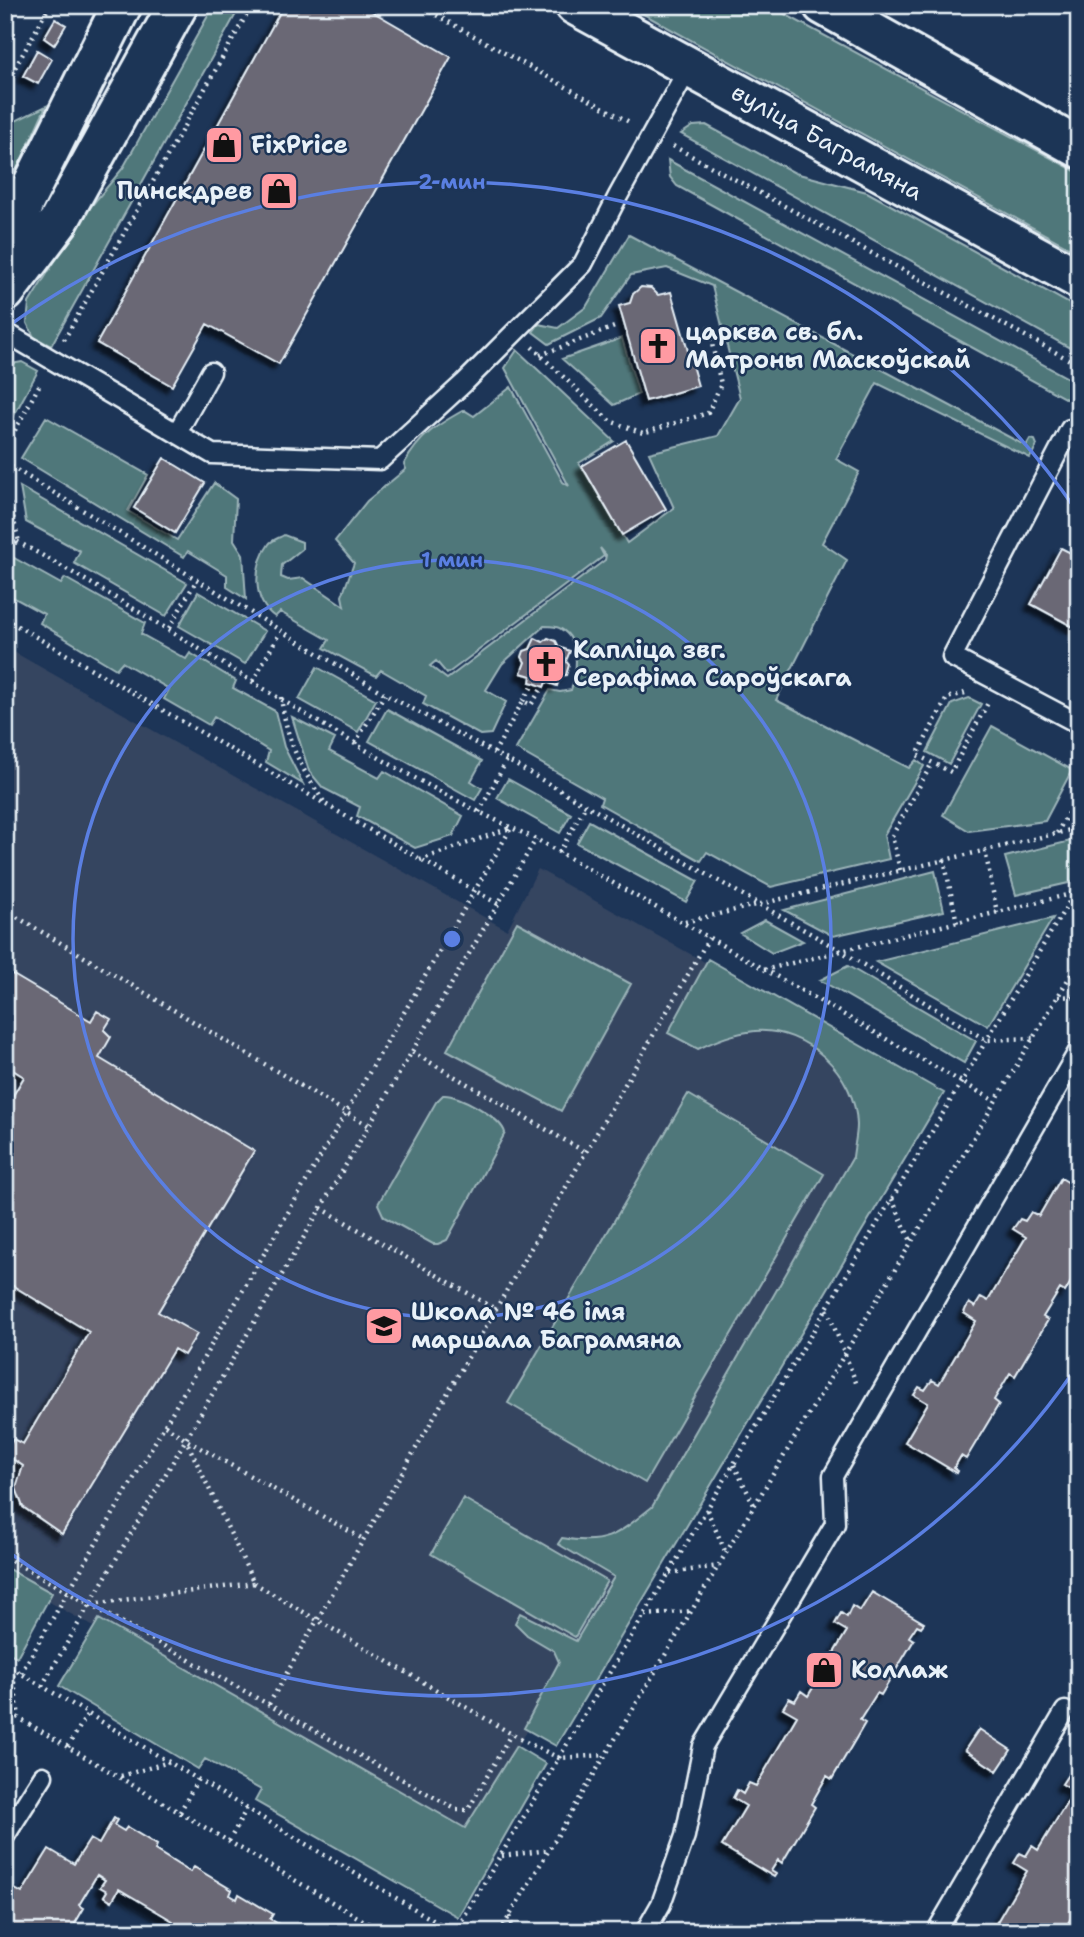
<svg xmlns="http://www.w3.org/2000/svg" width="1084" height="1937" font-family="'Shantell Sans',sans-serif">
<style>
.built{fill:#344460}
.green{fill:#50777a;stroke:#9cb4b9;stroke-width:2;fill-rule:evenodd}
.building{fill:#6a6775;stroke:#e8f1f8;stroke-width:2;filter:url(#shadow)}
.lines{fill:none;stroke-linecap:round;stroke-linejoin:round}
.lane-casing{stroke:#e8f1f8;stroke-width:23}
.secondary-casing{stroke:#e8f1f8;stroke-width:44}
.path{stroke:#e8f1f8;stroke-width:4.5;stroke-dasharray:2 5;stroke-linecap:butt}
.lane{stroke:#1d3557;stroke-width:18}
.secondary{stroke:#1d3557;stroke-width:38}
.ring{fill:none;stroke:#5a7fe2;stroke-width:3.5}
.labels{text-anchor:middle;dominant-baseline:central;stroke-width:5;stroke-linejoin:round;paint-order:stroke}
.street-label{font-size:24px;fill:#e8f1f8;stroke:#1d3557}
.poi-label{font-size:24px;font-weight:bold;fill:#e8f1f8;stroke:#1d3557;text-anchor:start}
.centre{fill:#5a7fe2;stroke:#1d3557;stroke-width:3.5}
.ring-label{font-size:21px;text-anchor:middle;font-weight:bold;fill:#5a7fe2;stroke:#1d3557;stroke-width:5;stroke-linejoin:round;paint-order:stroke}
</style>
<defs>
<filter id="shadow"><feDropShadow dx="-6" dy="6" stdDeviation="2" flood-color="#0009"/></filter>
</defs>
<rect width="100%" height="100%" fill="#1d3557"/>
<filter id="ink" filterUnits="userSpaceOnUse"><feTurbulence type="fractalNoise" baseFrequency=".0143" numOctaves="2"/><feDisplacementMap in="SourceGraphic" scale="14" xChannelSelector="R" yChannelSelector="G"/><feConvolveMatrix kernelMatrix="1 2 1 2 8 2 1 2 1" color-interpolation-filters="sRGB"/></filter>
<g filter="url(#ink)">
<path class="built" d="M5 647 507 930 538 869 909 1076 466 1836 5 1577Z"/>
<path class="green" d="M214 5H241L51 346 34 337 27 323 29 303 82 217 123 168Z
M627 5H768L1079 173V253Z
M46 106 5 196V126Z
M706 125 795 173 867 192 1079 309V353L681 134 693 126Z
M668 160 1079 384V406L677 186 670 177Z
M629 235 1026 446 1030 439 1035 440 1037 445 1030 458 877 383 836 459 859 472 822 543 847 560 776 700 909 768 916 760 924 766 884 835 889 859 771 887 707 852 701 861 600 804 602 798 516 749 550 690 560 692 571 690C577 672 581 640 561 629 557 626 549 626 544 626L502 664 486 690 506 702 491 734 480 735 423 704 426 696 381 670 376 676 324 648 329 640 280 612 275 617C252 601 253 566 269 544 272 540 279 538 284 535L302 542V549L282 565 281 577 288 580 303 578 344 606 342 596 354 563 335 541 367 501 406 469 404 464C420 435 437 425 464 410L474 416 511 387 563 482 569 486 505 368 517 350 614 441 579 463 627 543 674 508 649 453 718 436 740 398 712 286 667 268 631 275 601 318 549 344 533 332 539 324 558 328 586 307ZM600 548 606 555 605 560 447 679 430 666 436 661 447 674 604 556Z
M622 338 639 394 614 405 562 359Z
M22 362 38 371 5 432V365Z
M46 417 148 475 128 511 177 540 214 483 236 499 234 540 243 554 246 599 227 587V575L188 551 184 557 21 458Z
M20 487 187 583 166 616 74 563 80 551 26 522Z
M7 554 61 584 65 578 145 623 141 634 186 659 190 653 236 681 233 688 275 711 284 747 303 784 266 762 269 751 214 717 209 725 164 699 169 689 122 662 116 669 40 623 44 614 5 593Z
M198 592 265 631 245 664 179 626Z
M317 667 376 700 358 732 299 699Z
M969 698 981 704 949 764 927 752 952 704Z
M387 709 482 761 471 781 482 788 475 800 369 741Z
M292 717 335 739 329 751 379 778 384 771 463 816 453 836 415 848 357 816 360 807 323 788 309 771Z
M992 726 1072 770 1045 821 969 831 943 815Z
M508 779 571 814 560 833 497 798Z
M589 821 698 881 686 902 577 843Z
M1079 839V878L1077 881 1016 895 1005 857Z
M935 871 944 911 833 936 784 910Z
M1053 918 988 1026 876 962Z
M765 920 803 941 772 953 740 933Z
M517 922 631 984 561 1111 447 1050Z
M708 959 944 1093 556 1746 524 1728 559 1662 554 1651 527 1635 515 1623 520 1613 576 1641 614 1577 558 1544 562 1538C607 1546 618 1534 652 1507L853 1157C854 1147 857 1135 857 1125 856 1074 806 1027 755 1031 734 1033 717 1040 698 1049L668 1033Z
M848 966 976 1041 964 1063 820 980Z
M688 1094 824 1174 645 1483 508 1403Z
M443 1095C457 1093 502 1118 505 1133L447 1240 438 1244H433L384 1217 378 1204 436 1102Z
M463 1498 607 1581 575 1637 431 1554Z
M5 1567 52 1593 17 1657 5 1651Z
M99 1619 465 1828 516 1746 546 1764 458 1917 255 1801 261 1790 205 1759 198 1769 59 1686Z"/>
<path class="building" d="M284 5H361L451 57 279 364 207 324 172 386 97 343Z
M55 19 66 25 54 45 44 38Z
M37 50 52 59 38 84 23 76Z
M641 287 651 288 658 295 671 292 698 386 646 401 619 306 630 303 633 294Z
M626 440 666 509 622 535 582 466Z
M164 458 205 483 175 533 134 508Z
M1061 548 1079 557V630L1031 604Z
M535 638 543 642 548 638 556 641 559 647 570 651 566 661 569 665 566 675 560 676 557 686 546 682 544 687 534 683 530 682 531 676 521 673 525 662 522 657 524 651 530 649Z
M5 970 91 1021 97 1011 111 1019 104 1030 111 1037 99 1058 254 1151 158 1312 197 1334 184 1355 174 1349 62 1534 23 1507 16 1488 23 1466 5 1454 13 1439 23 1444 89 1332 5 1281V1109L24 1077 5 1065Z
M1061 1178 1079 1189V1268L1065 1292 1060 1289 1043 1317 1048 1320 1015 1376 1010 1373 994 1400 999 1404 966 1459 961 1456 954 1468 958 1471 957 1473 905 1442 928 1403 914 1395 919 1387 925 1390 932 1380 939 1384 976 1321 964 1313 966 1308 969 1303 975 1307 981 1297 988 1301 1026 1237 1013 1229 1020 1219 1025 1221 1031 1212 1039 1216Z
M872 1592 924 1623 921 1627 917 1625 909 1637 914 1640 881 1695 877 1693 860 1720 865 1723 832 1779 827 1776 811 1804 815 1807 782 1863 778 1860 771 1871 776 1874 774 1877 722 1846 746 1806 733 1798 737 1790 743 1794 749 1783 756 1786 797 1716 783 1708 789 1698 795 1701 801 1691 808 1696 847 1631 835 1624 841 1613 847 1617 852 1606 860 1611Z
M979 1729 1011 1750 997 1771 965 1750Z
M1079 1768V1904L1063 1932 1057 1929 1056 1932H991L1027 1871 1014 1863 1020 1853 1026 1856 1032 1846 1038 1850 1074 1791 1062 1784 1069 1773 1074 1776Z
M114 1818 117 1820 114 1825 124 1831 127 1827 157 1845 155 1850 190 1872 194 1867 232 1890 230 1895 237 1899 239 1894 273 1914 270 1919 284 1927 281 1932H175L169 1928 173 1921 119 1889 112 1901 104 1896 107 1891 100 1887 105 1880 97 1875 79 1905 84 1908 70 1932H5V1923L9 1917 5 1915V1899L8 1900 15 1889 22 1893 49 1849 74 1864 90 1839 99 1844Z"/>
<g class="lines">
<g class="lane-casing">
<path id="lane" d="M5 332 212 454 380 460 464 383 583 264 618 196 689 67
M177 433 211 372
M1079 434 1070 429 952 657 1079 724
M5 1836 43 1776
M645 1932 661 1904 685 1836 703 1746 835 1524 833 1476 1079 1050
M936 1932 1065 1711"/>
</g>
<g class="secondary-casing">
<path id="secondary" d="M575 5 1079 279
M823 5 1079 148
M5 258 24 202 122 5
M5 292 59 221 178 5"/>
</g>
<path class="path" d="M418 5 631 123
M5 86 50 5
M673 146 1079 365
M64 340 252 5
M532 347 610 421 643 433 708 413 721 384 708 326
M540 355 617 326
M5 449 41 382
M5 463 385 694 507 760 841 951 986 1040 1033 1038
M5 483 19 542 5 545
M5 535C185 631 350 755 536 839L995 1101
M5 619 498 904
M169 628 196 581
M253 681 280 632
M965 693 947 698 917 755 951 772 989 701
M281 697C287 742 299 765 324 802
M523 701 534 683
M355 743 385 694
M494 753 523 701 531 705 543 686
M479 812 507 760
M1068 831 1079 810
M1057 833 1079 793
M985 850 997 913
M559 853 586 805
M944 859 957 923
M420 860 510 828
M900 870 892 836 932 763
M5 910 369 1126
M685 922 1079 828
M764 970 1079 892
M1058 997 1079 996
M412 1052 587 1153
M892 1199 911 1241
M321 1208 497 1310
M827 1309 857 1385
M165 1425 186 1440 365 1540
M734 1465 754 1505
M707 1510 726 1553
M5 1557 457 1810H468L511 1734
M670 1573 719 1566
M254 1583 522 1740 559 1758 605 1755
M92 1604 254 1583 186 1440
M645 1615 692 1611
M5 1664 453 1932
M12 1668 19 1717
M21 1673 511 828
M42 1686 536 839
M269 1704 709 938
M5 1710 383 1932
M68 1747 88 1713
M121 1776 169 1762
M180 1812 198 1779
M229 1841 247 1808
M502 1856 549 1850
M510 1916 513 1932
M455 1932 1079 885
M500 1932 1079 961"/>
<use href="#lane" class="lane"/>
<use href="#secondary" class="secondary"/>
</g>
</g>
<g class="ring">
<circle cx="452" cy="939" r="379"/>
<path d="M1076 1368A757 757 0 0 1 7 1551M7 327A757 757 0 0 1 1076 510"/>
</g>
<defs>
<g id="shop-square" transform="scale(2.0125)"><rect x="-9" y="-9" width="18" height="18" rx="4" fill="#ff9aa2" stroke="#1d3557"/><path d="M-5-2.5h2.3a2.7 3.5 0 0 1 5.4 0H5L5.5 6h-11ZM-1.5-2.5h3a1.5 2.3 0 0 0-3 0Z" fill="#111"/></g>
<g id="church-square" transform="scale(2.0125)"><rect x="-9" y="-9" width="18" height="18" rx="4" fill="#ff9aa2" stroke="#1d3557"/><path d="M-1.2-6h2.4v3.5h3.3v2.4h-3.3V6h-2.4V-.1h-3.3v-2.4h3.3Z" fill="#111"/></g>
<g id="school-square" transform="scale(2.0125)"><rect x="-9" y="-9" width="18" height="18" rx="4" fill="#ff9aa2" stroke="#1d3557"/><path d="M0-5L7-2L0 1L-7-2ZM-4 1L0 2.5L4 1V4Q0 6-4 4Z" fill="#111"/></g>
</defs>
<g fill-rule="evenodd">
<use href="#shop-square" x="224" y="145"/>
<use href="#shop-square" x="279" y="191"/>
<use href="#church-square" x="658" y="346"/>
<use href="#church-square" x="546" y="664"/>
<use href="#school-square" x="384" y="1326"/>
<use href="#shop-square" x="824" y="1670"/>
</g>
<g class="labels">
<g class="street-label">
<text transform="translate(827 142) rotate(29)">вуліца Баграмяна</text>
</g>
<g class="poi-label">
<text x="251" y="145">FixPrice</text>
<text x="252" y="191" text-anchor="end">Пинскдрев</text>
<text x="685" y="332">царква св. бл.<tspan x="685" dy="28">Матроны Маскоўскай</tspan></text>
<text x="573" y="650">Капліца звг.<tspan x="573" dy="28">Серафіма Сароўскага</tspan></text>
<text x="411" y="1312">Школа № 46 імя<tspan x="411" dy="28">маршала Баграмяна</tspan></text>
<text x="851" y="1670">Коллаж</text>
</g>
</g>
<circle cx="452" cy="939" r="10" class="centre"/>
<g class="ring-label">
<text x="452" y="189">2 мин</text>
<text x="452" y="567">1 мин</text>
</g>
<rect width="1084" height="1937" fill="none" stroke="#1d3557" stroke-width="28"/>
<rect x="14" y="14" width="1056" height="1909" fill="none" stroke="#e8f1f8" stroke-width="2.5" filter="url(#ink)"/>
</svg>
